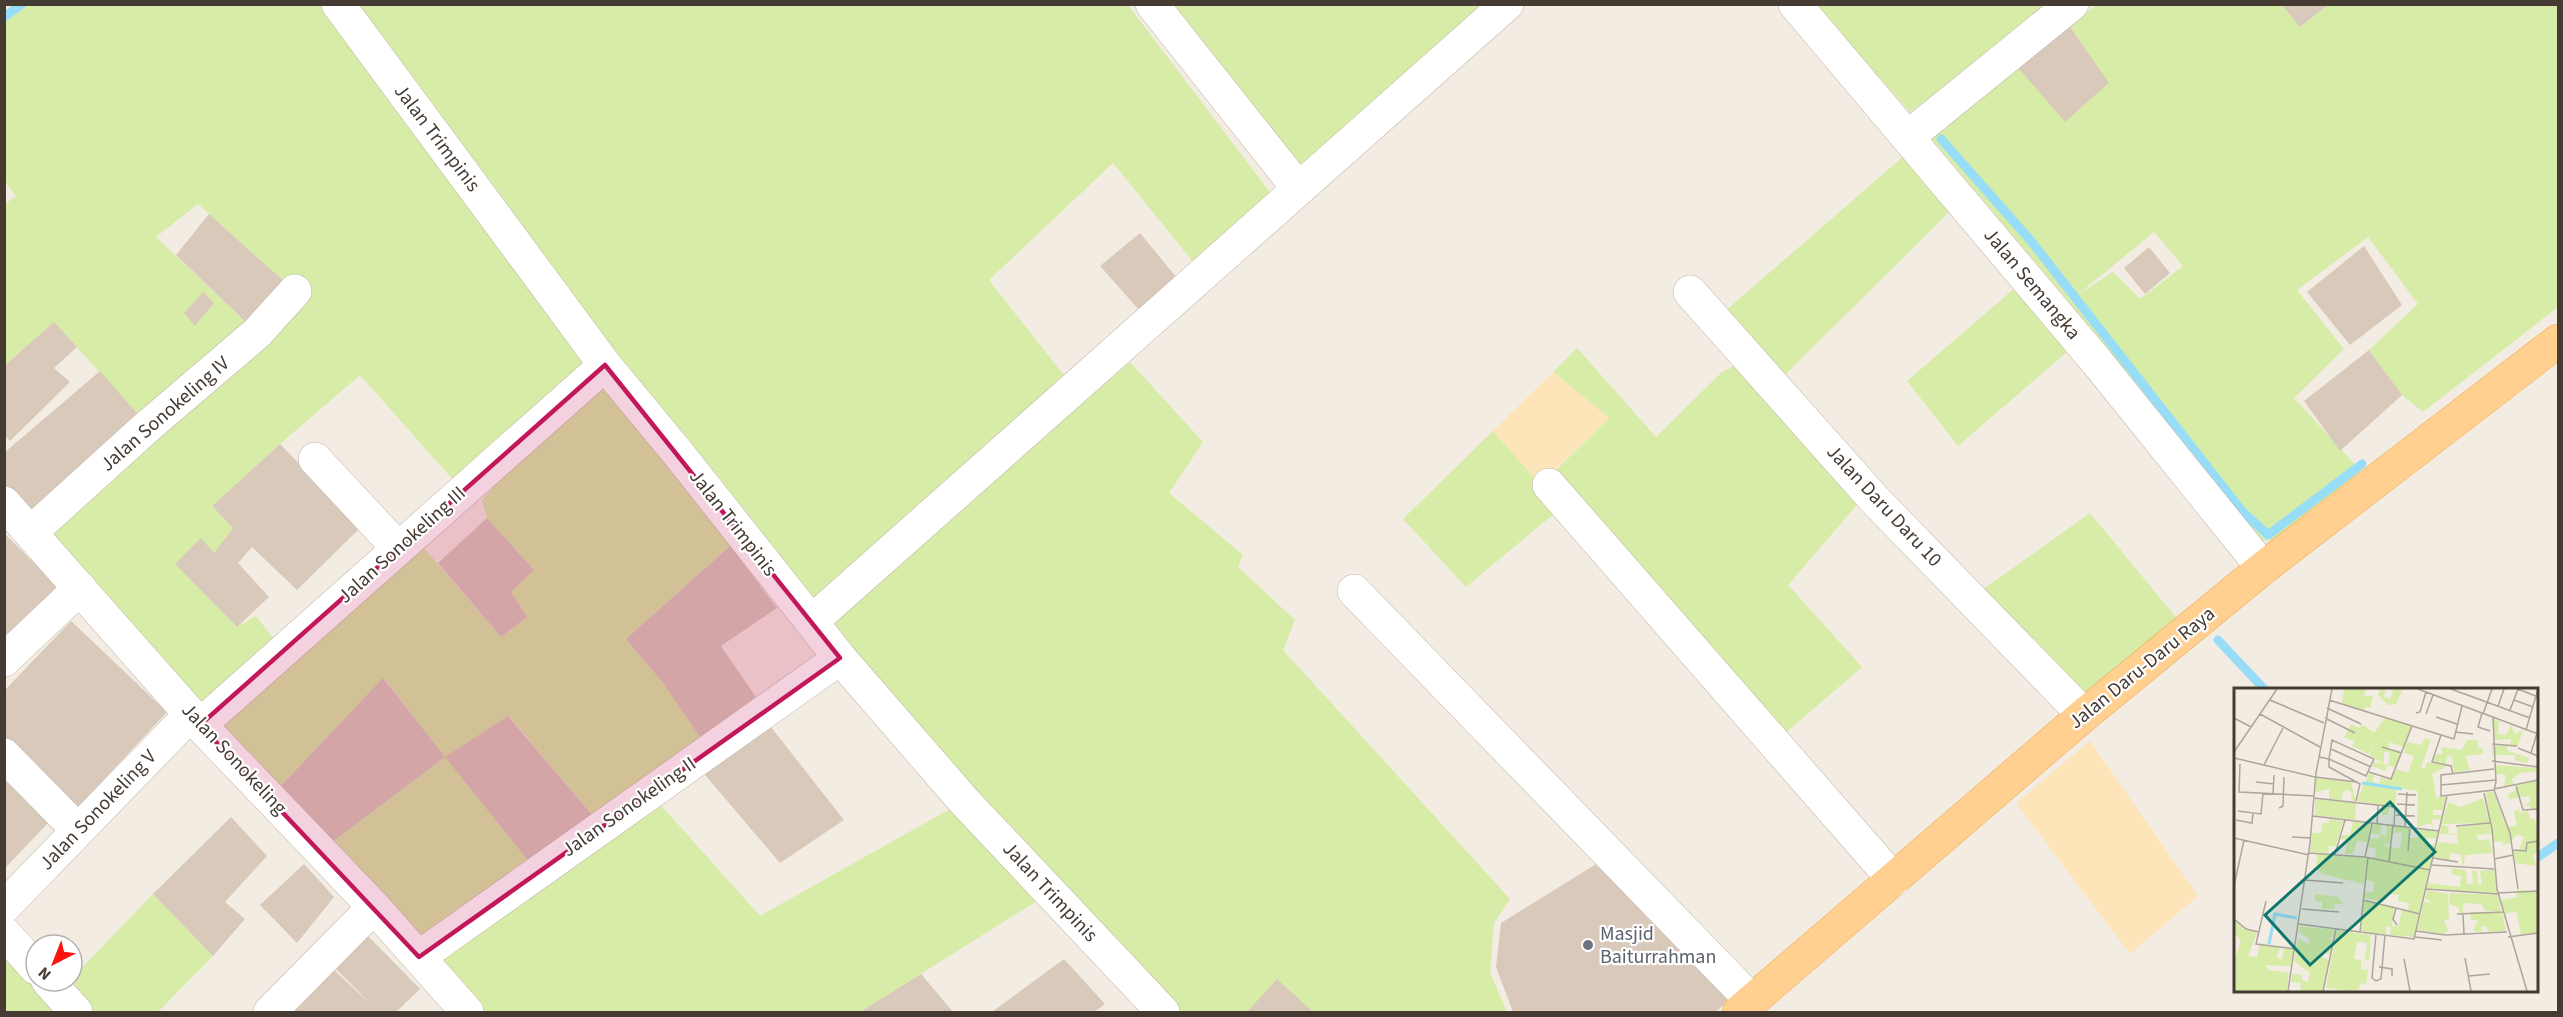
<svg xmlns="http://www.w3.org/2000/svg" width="2563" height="1017" font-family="'Source Sans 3',sans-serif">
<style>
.green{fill:#d6eca7;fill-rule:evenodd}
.sand{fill:#fde5b9}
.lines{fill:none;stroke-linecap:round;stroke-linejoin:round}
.stream{stroke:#98ddf7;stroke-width:9}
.building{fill:#d9c9ba}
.minor-casing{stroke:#c2b5a7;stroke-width:34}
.major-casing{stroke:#efac55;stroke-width:34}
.minor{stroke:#fff;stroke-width:33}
.major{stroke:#ffd090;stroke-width:33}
.marked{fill:#c2185b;fill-opacity:0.2;stroke:#c2185b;stroke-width:4.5;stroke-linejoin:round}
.worship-dot{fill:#6b7280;stroke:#fff;stroke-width:2}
.labels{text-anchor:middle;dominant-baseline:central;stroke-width:4.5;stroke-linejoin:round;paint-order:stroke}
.street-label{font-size:20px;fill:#463b32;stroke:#fff}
.worship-label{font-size:20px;fill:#5b616d;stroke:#fff;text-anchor:start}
.inset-river{fill:none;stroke:#98ddf7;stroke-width:3}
.inset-road{fill:none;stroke:#aea59c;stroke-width:1.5}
.view{fill:#0f766e;fill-opacity:0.15;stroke:#0f766e;stroke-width:3}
.inset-edge{fill:none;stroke:#463b32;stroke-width:3}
</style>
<rect width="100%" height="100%" fill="#f3ece3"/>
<path class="green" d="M22 4 328 5 440 170 446 165 521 269 599 371 463 491 360 375 280 444 212 506 233 528 214 553 201 539 175 564 237 627 256 616 277 643 205 710 47 532 267 334 295 291 198 204 156 237 257 333 148 426 54 322 5 365V204L16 196 5 182 4 17Z
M356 5H1128L1272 195 1194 263 1113 163 989 280 1066 378 817 606 630 379Z
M1162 5H1485L1299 172Z
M1816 5H2054L1910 112Z
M2097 5H2282L2300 27 2328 5H2558V307L2423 412 2402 395 2369 350 2418 304 2368 237 2297 290 2344 349 2294 398 2361 471 2275 539 2257 541 2068 307 2069 302 1929 136 2014 63 2066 121 2109 83 2069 25ZM2154 232 2183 266 2140 299 2113 272 2076 296Z
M1905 155 1951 210 1785 375 1723 313Z
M2016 287 2068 351 1958 446 1907 381Z
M1577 348 1656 437 1722 372 1740 363 1861 500 1788 585 1862 667 1783 735 1555 471 1609 418 1553 372Z
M1130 362 1203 442 1169 493 1243 555 1238 567 1295 620 1283 650 1510 899 1494 923 1490 972 1507 1012H1174L828 626Z
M605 365 738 528 730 546 626 639 663 683 700 737 593 816 509 716 446 757 530 863 424 944 331 843 444 758 384 678 280 787 211 728 423 547 501 637 527 617 511 592 534 570 487 518 482 500Z
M1493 431 1561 508 1466 587 1403 519Z
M2090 513 2179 621 2081 701 1978 593Z
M658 802 760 916 950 809 1040 899 860 1012H481L434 961Z
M153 894 213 956 158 1012H75L69 981H72V978Z
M5 947 65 1012H5Z"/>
<path class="sand" d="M1553 372 1609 418 1540 484 1493 431Z
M2090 741 2198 896 2130 954 2016 803Z"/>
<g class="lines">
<path class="stream" d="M4 17 22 4
M1941 139 2031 241 2242 511 2268 535 2362 464
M2218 640 2265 690
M2538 857 2558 843"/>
</g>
<path class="building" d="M2282 5H2328L2300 27Z
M2069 25 2109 83 2065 122 2014 63Z
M209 214 295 291 257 333 176 255Z
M1140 233 1177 278 1140 311 1100 266Z
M2364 246 2402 305 2350 345 2307 292Z
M2149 247 2170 273 2145 294 2124 268Z
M203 292 214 303 195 326 184 313Z
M54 322 77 347 54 368 70 382 10 441 4 435V366Z
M2369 350 2402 395 2340 451 2304 401Z
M100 371 148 426 39 525 4 487V453Z
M280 444 361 527 297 590 252 547 238 563 269 597 237 627 175 564 201 538 214 553 233 528 212 506Z
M487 518 534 570 511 592 527 617 501 637 438 563Z
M4 533 60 589 4 644Z
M730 546 777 608 721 646 756 697 700 737 663 683 626 639Z
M71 621 167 712 77 808 4 739V691Z
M383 678 445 757 508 716 593 816 530 863 445 757 331 843 280 787Z
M767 722 844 820 780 863 700 769Z
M5 780 49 822 5 868Z
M231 817 267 856 225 902 245 919 213 956 153 894Z
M1601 861 1729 1001 1715 1012H1513L1496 967 1501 923Z
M304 864 334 897 297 943 260 905Z
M368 936 420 989 396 1012H292L334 970 373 1006 336 969Z
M1064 959 1105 1004 1094 1012H992Z
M921 974 953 1012H860Z
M1277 979 1311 1010 1309 1012H1247Z"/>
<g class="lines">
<g class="minor-casing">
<path id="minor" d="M338 4 605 365 677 452 840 658 964 801 1163 1012
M1152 4 1298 188
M1795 4 2097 362 2263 568
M1909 136 2072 4
M1690 292 1874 499 2084 715
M315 459 398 548
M1549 485 1894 880
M4 503 200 725 374 907 467 1012
M30 533 148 426 257 333 295 291
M1354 591 1752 1001
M811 622 1507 4
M4 660 80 588
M200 725 605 365
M4 755 66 818
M4 907 191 714
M4 933 36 968
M419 957 840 658
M48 981 76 1012
M270 1012 374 907"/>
</g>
<g class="major-casing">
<path id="major" d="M1739 1012 2084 715 2263 568 2558 341"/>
</g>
<use href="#minor" class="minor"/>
<use href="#major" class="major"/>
</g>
<path class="marked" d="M605 365 840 658 419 957 200 725Z"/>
<circle class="worship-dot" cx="1588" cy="945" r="6"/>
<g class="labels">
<g class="street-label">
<text transform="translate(437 138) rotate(53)">Jalan Trimpinis</text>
<text transform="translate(2032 284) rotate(50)">Jalan Semangka</text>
<text transform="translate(165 414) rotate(-41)">Jalan Sonokeling IV</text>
<text transform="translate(1884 506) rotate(47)">Jalan Daru Daru 10</text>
<text transform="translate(733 523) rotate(52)">Jalan Trimpinis</text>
<text transform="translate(402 545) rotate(-42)">Jalan Sonokeling III</text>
<text transform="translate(2142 668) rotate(-39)">Jalan Daru-Daru Raya</text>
<text transform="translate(234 759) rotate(47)">Jalan Sonokeling</text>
<text transform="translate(629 807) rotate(-35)">Jalan Sonokeling II</text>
<text transform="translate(98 810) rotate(-46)">Jalan Sonokeling V</text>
<text transform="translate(1050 892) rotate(47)">Jalan Trimpinis</text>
</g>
<g class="worship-label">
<text x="1600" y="934">Masjid<tspan x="1600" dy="23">Baiturrahman</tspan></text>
</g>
</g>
<g transform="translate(2234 688)">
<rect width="304" height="304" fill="#f3ece3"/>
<path d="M110 1H132L130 8H139L136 20 132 18 130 23 108 16ZM146 1H152L150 8 156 11 160 1H169L162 16 154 17 144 7ZM151 30 178 38 169 59 156 54 154 61 167 65 162 80 154 77 151 83 138 78 140 74 154 77 156 64H150V76L135 67 140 57 134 66 118 58 123 49 119 53 110 49 117 36 125 40 128 36 140 45ZM259 31 265 33 264 46 272 47 277 37 281 46 289 42 284 58 276 57 277 51 259 52ZM191 50 197 52 187 79 191 81 193 74 213 78 198 86 202 109 212 108 209 122H199V127H208L207 132 198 131 199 141 197 135 183 139 184 103 163 100 161 118H155L154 127H148V117L123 113 135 85 141 87 138 93 145 96 147 89 155 92 163 81 174 85 180 68 170 65 173 54 187 57ZM233 52H244V60H249V66L231 68 236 82 220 84 218 69 213 68 212 76 199 73 202 66H209L207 59 228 62ZM259 57 273 58 274 63 295 70 293 75 281 72V67H258ZM260 77 304 80V83L287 85 278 91 280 97 270 100 272 87 262 86ZM82 90 117 94 122 113H117L118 105 114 102 109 103 108 112 95 111V101L82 104ZM304 92V122H297L296 117 288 118 296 114 295 108 275 111 274 106 283 102 282 98ZM259 103 273 139 283 138 280 124 285 121V125L294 123 296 131H301L304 148V165L299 166 302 178 281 175 279 163H285L290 148 281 147 277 155 269 157 268 153 259 154 252 105ZM249 110 256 135 208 136 214 114 227 119ZM81 111 122 115 121 132 81 127ZM95 131 109 133 102 158H95L94 165 76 164 78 145H87L88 135H95ZM119 134 137 136 133 154 123 153 119 166H111L114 152 106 151 107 147H116ZM139 136 148 137 146 146 152 148 153 138H159L156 156 148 157 166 161 168 144 159 145 160 138 175 140V150H184L185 140 204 144 202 151 192 150V155L201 157 185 226 174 223 175 215 164 213 165 207 156 206 149 214 130 210 131 204H139L140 194 132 192 134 170 141 169 142 160 134 159 136 150 144 151 146 147 137 145ZM256 136 257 146 243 147 244 153 255 151 259 165 231 167 229 181 227 167 217 164 215 172 200 169 204 154 224 156 223 147 206 146 208 137 214 138 215 146H223V139ZM83 166 133 170 130 196 88 186 82 180ZM218 180 232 182 233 196H239L238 183H243L244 196 248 197 246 183 260 182 264 206 193 200 194 195 226 199 227 188 217 186ZM193 202 214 206 215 231 210 232 214 242 210 246 183 242 190 214 199 215 191 210ZM282 202 304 203V245L287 247 282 223 271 226 267 212 283 209ZM216 205 264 207 267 223H251L247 216 229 215V225H225V220L215 216ZM81 206 104 209 109 216H101L100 221H88V214L81 213ZM130 213 160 218 158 238 164 239 168 222 185 227 180 249 156 247 157 239H152V247L127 244ZM236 224H268L272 243 254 244 253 238 247 239V244L239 243 244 232H237ZM0 232 11 242 23 244 14 268 23 269 26 257 46 259 43 270 48 271 50 260 60 261 57 278 31 277 35 282 55 285 53 303H0V273L7 253 0 245ZM66 238 101 242 100 249H95L99 254 96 266 87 264V269L95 272 88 303H66L67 295 57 294 58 286 68 287V292L74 294 76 285 60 273 64 250 74 256 76 251 65 245ZM103 242 137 247 135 271 131 273 133 255 123 254 120 271 127 272V281L134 282 132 296 126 295 125 301 116 303 92 300Z" fill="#d6eca7"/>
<path class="inset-river" d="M128 95 168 101M35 256 41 226 63 230"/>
<path class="inset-road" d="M184 1 304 46M217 1 296 30M36 12 90 35M95 12 220 51 228 18M280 12 299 19M264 18 270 1M93 20 127 36M276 22 284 1 304 9M182 25 186 24 192 4M248 25 244 39 256 43M26 26 86 59M192 26 199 7M249 26 258 1M202 29 223 36M259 29 262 94 260 102 207 108V87L260 81M0 30 17 39M91 30 121 45M292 42 304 1M221 44 239 46M207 47 198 74 217 78 219 86M258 56 283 58M148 59 168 65M284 60 304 68M97 61 137 79M0 64 43 1M297 65 303 45M85 69 95 71 132 88 140 71 98 52 95 71V79L126 96 122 113M0 70 81 89 123 94M258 73 304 79M6 76 5 104 80 108M30 77 49 40M135 84 157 91 178 38M22 94 40 96M207 97 262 92M282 98 289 122 304 121M260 101 304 92M260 102 276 145 284 201M250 105 258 141 263 201 293 303M39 106 40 87M164 106 182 107M80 110 161 119 160 137M163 116 181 117M45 120 49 118 50 89M4 123 27 126 29 105M162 127 181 128M79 128 205 143M2 132 18 135 19 125M143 136 144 118M222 138 256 135M171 139 173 104M58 149 77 150M0 150 75 167M279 162 292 163 293 155 304 153M174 163 176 139M75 165 131 169 196 182M101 166 111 132M131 169 138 136M199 170 224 174M260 171 279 167M155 173 159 137M198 177 260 181M71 192 109 195M0 198 10 152M192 201 264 206M264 205 304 203M129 212 186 226M32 213 22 256 61 261M162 220 159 231 163 237M68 221 105 224M223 226 269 224M229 226 230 246M0 231 12 241 25 244M65 236 180 251 213 108M182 243 211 247 273 244M126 244 134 169M142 246 138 290 142 293 147 291 151 247M181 249 208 252M274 249 304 245M231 270 237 303M170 271 176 303M145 279 158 281V288M235 288 256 286M54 303 76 155 82 85 98 1M89 303 102 241"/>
<path class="view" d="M156 114 201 164 76 277 31 227Z"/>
<rect width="304" height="304" class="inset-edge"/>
</g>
<rect width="2563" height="1017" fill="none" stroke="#463b32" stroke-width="12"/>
<g transform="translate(54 963) rotate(222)"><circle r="28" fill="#ffffff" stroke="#b5b1ad" stroke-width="1.5"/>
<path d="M0-4.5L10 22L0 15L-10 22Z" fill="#ff120e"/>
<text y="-9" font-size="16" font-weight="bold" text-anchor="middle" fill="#463b32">N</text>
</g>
</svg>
